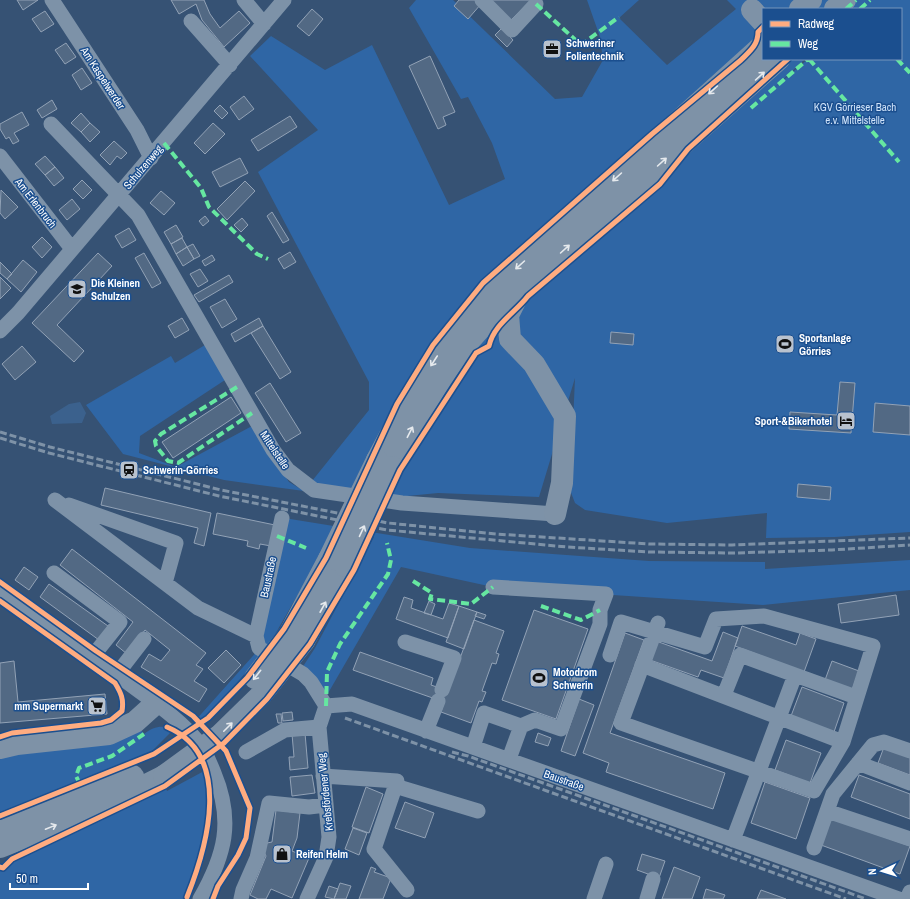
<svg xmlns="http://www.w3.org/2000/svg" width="910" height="899" font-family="'Archivo Narrow',sans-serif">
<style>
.green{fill:#2f66a5;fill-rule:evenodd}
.water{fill:#3b618d}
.building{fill:#526984;stroke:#92a2b6}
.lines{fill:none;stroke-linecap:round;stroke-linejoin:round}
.minor{stroke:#7d92a8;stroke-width:15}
.highway{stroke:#7e92a7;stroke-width:22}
.rail{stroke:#7e92a7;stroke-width:3;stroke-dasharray:7 3;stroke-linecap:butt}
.highway-bridge{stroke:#7e92a7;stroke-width:22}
.quiet{stroke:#66e7a1;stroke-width:4;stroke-dasharray:8 4;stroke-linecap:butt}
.cycleway-casing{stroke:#1b4f8f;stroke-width:8}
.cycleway{stroke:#ffac80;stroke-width:5}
.oneway{stroke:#e5e9ed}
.labels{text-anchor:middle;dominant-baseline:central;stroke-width:3;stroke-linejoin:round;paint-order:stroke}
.poi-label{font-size:11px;font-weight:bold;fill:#fff;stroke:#1b4f8f;text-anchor:start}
.street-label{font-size:11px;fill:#fff;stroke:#1b4f8f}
.park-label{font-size:11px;fill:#cfe3fa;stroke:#1b4f8f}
</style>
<rect width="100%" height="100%" fill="#365274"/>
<path class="green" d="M416 0H453L555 99 582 97 603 60 600 37 587 0H639L619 18 667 65 736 9 727 0H910V532L835 537 766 538 767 513 667 523 585 510 575 503 570 490 575 378 539 497 438 493 397 497 304 491 224 480 123 454 86 405 171 356 175 363 205 345 225 380 140 436 139 453 176 467 252 426 289 482 304 491 369 410V382L258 172 318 130 250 56 271 36 325 70 372 45 449 205 505 179 492 143 468 97 461 99 409 8ZM763 9H901V59H808L772 90 805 59H763Z
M284 518 470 548 649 561 765 562V569L910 560V590L763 605 493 587 401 567 327 695 302 668 315 648 374 537 335 530 266 650 207 716 195 724 194 722 261 647Z
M135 722 144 734C154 726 162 725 174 729L151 752 154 754 0 816V748Z
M206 770C217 811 202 858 187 897L182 899H0V867L3 868 12 859 165 786 167 791Z"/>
<path class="water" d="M80 402 86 413 82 423 52 424 50 416 69 404Z"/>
<path class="building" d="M17 0H38L23 10Z
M171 0H204L210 14 220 28 239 11 250 23 224 47 202 20 196 4 179 14Z
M459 0H476L481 4 468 19 454 6Z
M487 0H531L510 21Z
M312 9 323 19 309 36 297 26Z
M45 11 54 24 41 32 32 19Z
M502 28 513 40 507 47 495 35Z
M66 43 76 57 65 64 55 50Z
M430 56 455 112 443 117 446 125 438 129 409 66Z
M82 68 92 83 81 90 72 75Z
M244 96 254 109 239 120 230 107Z
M52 100 57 109 42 118 37 110Z
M220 105 228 113 222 119 214 111Z
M22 112 29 125 14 133 19 141 13 144 9 137 6 139 0 129V124Z
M81 113 90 123 81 132 71 123Z
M290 116 297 127 258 151 251 140Z
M90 123 100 132 90 142 81 132Z
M213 123 225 134 205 154 194 143Z
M114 141 127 153 121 159 117 156 110 165 100 155Z
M45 156 55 167 45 175 35 164Z
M240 158 248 173 220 187 212 172Z
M55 167 64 178 54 186 45 175Z
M82 180 92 190 83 199 73 189Z
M245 181 255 191 227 220 217 209Z
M1 190 18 207 5 219 0 213Z
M161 191 175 203 164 215 150 203Z
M72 199 80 209 67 220 59 210Z
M272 212 289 240 283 243 267 216Z
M205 216 209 221 203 226 199 221Z
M242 218 248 225 241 232 234 225Z
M176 225 183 237 171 244 164 232Z
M129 228 136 240 122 248 115 236Z
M42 237 52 247 42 258 32 247Z
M182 238 187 247 176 254 171 244Z
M193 244 200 256 194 259 187 247Z
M187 247 194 259 183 266 176 254Z
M290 252 296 262 284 269 278 259Z
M98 253 112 266 57 325 84 351 74 362 32 323Z
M144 253 161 283 152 288 135 258Z
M212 255 215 260 205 266 202 261Z
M23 260 37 272 21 292 7 279Z
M0 262 12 274 7 279 0 273Z
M200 269 208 281 198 287 190 274Z
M229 275 233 282 199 302 194 295Z
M0 277 11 288 0 299Z
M225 299 237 319 222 328 210 307Z
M182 318 189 330 175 338 168 326Z
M259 318 263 326 235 342 231 334Z
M263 326 291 372 280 379 251 333Z
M611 332 634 334 633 345 610 343Z
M22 346 36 362 15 380 2 364Z
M840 382 855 383 851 433 789 429 790 412 837 415Z
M270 383 301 433 286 442 255 393Z
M231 397 241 413 173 458 162 442Z
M875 403 910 406V435L873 432Z
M798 484 831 487 830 500 797 497Z
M105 488 211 513 204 546 194 543 198 528 101 505Z
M217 513 275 525 271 546 260 544 259 549 247 546 248 541 213 534Z
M72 549 206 653 196 665 203 669 194 681 207 689 199 702 141 667 149 654 161 661 170 650 145 630 127 654 116 645 133 622 60 565Z
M24 567 38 577 29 590 15 580Z
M49 584 108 626 99 640 40 597Z
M896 595 899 615 841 623 838 604Z
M404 597 413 600 411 608 443 619 449 603 459 606 448 638 396 619Z
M429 601 435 604 431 615 424 613Z
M459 606 477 612 464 649 446 642Z
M534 610 588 629 556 719 502 700Z
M477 612 486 615 484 619 475 616Z
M474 620 504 631 496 653 499 654 496 664 492 663 482 691 486 692 482 702 479 701 471 723 441 712 444 702 353 670 360 652 433 678 431 685 448 691Z
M742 626 796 645 800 633 816 639 804 672 735 646Z
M723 632 738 638 724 678 701 670 698 677 650 660 656 641 712 661Z
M625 633 644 640 610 733 725 773 713 809 606 772 609 763 583 753Z
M226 650 241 665 224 683 208 668Z
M14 661 18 702 105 694 107 714 0 723V663Z
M832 661 859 671 852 690 825 680Z
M802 687 844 703 834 732 791 716Z
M579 699 594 705 575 756 561 751Z
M292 712 293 720 283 721 282 713Z
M276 714H281L282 723H278Z
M305 733 308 768 290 770 289 757H294L292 734Z
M538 733 551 738 548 746 535 742Z
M786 740 821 753 810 783 775 770Z
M884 747 910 757V775L878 763Z
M312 775 315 793 292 796 290 777Z
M859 775 910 794V819L851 797Z
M765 782 810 798 796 839 751 823Z
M366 787 383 794 369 833 352 827Z
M405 802 434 813 425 838 395 828Z
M276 810 300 813 297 838 292 851 309 858 292 898 271 889 266 899H258L250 895 266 856 264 852 267 843 272 842Z
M830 818 910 846 900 874 821 845Z
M353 828 367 833 359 855 345 849Z
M642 854 665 861 659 878 637 870Z
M371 867 376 869 374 872 391 878 383 899H359Z
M674 867 700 877 692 899H662Z
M340 883 351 886 346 899H334Z
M329 886 338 889 334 899 325 897Z
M706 889 725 895 723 899H703Z
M761 890 786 899H757Z"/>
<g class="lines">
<path class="minor" d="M52 0 137 130 151 158
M244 0 264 24
M482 0 512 30 536 4
M191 21 230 65
M51 124 138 215 273 450 288 470 314 490 402 503 555 514
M0 156 72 249
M0 331 18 313 284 0
M55 500 198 608 256 636 259 648 303 674 311 682 326 706
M69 505 176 543 165 583
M54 573 120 622 92 657
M493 587 606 594 600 610V624L561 729 535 720 521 726 509 759
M0 593C42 623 86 651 127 682 152 701 179 718 199 743 205 751 210 763 214 773 234 821 225 855 200 899
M256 636 282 518
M405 642 454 658 442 690
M610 655 621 622 705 647 716 619 764 616 873 646 843 742 814 791 621 723C633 690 646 657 658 623
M642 665 843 742
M117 674 144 639
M795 675 856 697
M724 695 740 655 795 675 733 840
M326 706 352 704 899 899
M426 731 438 701
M473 747 484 713 521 726
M246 752 285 730 319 727
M858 763 910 783
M323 776 397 781 374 849 407 890
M395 786 478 811
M827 811 910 839
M814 848 833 794 873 745 884 742 910 751
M241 899 243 890 257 858 269 803 309 807 326 805
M307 899 326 857 329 837 319 727 326 706
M594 899 606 864
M647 899 653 879
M907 899 910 892"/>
<path class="highway" d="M800 9 811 0
M835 9 845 0
M752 10 763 22
M518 295 508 315 510 339 534 364 565 416 562 483 555 514
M377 460C397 422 417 384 442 349 460 322 484 299 507 276L763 45
M392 467C412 429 431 390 457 356 476 331 499 309 522 287L779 59
M290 633 329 559
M304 641 345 566
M0 748 17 744 109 734 135 722 155 704
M0 828 133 776
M0 847 108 804 164 776"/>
<path class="rail" d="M0 432 50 447 221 490 388 523 496 534 649 544 732 545 910 538
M0 438 49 453 219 496 387 530 567 547 649 552 734 553 832 550 910 545
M345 718 846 899
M452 752 468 756 866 899"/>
<path class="highway-bridge" d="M329 559 377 460
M345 566 392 467
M255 678 290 633
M164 776 219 736 262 694 304 641"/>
<path class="quiet" d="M536 4 581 45 619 17
M846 9 856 0
M860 9 870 0
M809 59 899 162
M897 59 910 73
M751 108 808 59
M164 143 201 188 209 207 257 254 268 259
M237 387 161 434 155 441 156 446 168 461 178 463 252 413
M277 536 306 548
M413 581 432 593 430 599 471 604 493 587
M541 606 581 620 600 610
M326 706 327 672 340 644 388 574 391 560 387 543
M80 784 76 776 79 768 112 756 144 734"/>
<g class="cycleway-casing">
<path id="cycleway" d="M0 582 96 651 193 716 226 751 250 808 246 838 238 855 218 886 213 899
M0 601 115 683C121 693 124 699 122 711L111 720 101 723 12 733 0 737
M167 727C234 755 207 847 187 897
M0 816 154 754 208 718 247 678 284 629 326 558 397 404 433 345 483 283 652 134 741 60C750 51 758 45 758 32L763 27
M0 867 3 868 12 859 165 786 224 743 267 699 310 644 354 570 400 470 476 353 489 346C494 324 515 313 528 296L660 184 688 149 788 59"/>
</g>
<use href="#cycleway" class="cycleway"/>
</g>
<defs><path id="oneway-shaft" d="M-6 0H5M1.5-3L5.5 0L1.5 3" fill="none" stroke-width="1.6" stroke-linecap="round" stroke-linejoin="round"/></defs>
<g class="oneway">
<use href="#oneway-shaft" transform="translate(760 76) rotate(-42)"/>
<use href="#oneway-shaft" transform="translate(713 90) rotate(138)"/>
<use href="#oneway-shaft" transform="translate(662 162) rotate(-42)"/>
<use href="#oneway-shaft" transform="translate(617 177) rotate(138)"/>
<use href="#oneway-shaft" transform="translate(565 249) rotate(-42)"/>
<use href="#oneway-shaft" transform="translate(520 265) rotate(138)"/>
<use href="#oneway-shaft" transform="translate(434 361) rotate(123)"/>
<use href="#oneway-shaft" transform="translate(410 432) rotate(-63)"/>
<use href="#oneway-shaft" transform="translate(362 531) rotate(-65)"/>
<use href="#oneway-shaft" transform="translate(323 607) rotate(-61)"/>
<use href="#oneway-shaft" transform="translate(257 675) rotate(128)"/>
<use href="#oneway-shaft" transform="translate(228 727) rotate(-45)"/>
<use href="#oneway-shaft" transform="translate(51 827) rotate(-22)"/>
</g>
<defs>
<g id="office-square" transform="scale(1)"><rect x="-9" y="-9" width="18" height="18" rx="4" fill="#b9c2ce" stroke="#1b4f8f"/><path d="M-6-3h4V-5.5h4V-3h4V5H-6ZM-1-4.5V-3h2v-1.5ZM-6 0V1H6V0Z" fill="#111"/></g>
<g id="school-square" transform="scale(1)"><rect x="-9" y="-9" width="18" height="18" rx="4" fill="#b9c2ce" stroke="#1b4f8f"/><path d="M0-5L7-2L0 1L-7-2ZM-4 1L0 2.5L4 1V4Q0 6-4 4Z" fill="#111"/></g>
<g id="stadium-square" transform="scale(1)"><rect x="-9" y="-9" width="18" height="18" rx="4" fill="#b9c2ce" stroke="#1b4f8f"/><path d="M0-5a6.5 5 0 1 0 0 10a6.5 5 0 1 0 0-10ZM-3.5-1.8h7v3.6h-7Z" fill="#111"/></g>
<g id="hotel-square" transform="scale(1)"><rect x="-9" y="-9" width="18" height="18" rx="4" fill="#b9c2ce" stroke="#1b4f8f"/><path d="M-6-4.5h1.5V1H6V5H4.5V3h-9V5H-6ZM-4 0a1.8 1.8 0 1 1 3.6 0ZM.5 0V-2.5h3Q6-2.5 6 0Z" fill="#111"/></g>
<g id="station-square" transform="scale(1)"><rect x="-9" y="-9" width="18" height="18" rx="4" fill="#b9c2ce" stroke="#1b4f8f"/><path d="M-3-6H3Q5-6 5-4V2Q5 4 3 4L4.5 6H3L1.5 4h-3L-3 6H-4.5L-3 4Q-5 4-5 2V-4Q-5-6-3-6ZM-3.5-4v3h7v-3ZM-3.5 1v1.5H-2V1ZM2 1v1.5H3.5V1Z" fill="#111"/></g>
<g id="supermarket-square" transform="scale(1)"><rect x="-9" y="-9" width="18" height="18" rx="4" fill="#b9c2ce" stroke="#1b4f8f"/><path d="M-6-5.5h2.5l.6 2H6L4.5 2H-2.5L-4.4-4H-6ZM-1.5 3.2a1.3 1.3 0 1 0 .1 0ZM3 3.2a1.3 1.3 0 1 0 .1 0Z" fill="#111"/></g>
<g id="shop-square" transform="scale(1)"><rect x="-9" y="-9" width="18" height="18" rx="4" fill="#b9c2ce" stroke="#1b4f8f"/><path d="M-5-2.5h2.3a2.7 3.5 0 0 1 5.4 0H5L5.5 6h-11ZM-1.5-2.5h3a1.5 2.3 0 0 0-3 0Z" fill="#111"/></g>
</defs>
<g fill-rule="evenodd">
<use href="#office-square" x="552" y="49"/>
<use href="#school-square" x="77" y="289"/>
<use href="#stadium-square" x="785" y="344"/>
<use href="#hotel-square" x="846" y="421"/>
<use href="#station-square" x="129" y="470"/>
<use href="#stadium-square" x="539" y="678"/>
<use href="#supermarket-square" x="97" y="706"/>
<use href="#shop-square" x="282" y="854"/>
</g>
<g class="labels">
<g class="poi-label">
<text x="566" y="43">Schweriner<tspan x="566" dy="13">Folientechnik</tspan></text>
<text x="91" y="283">Die Kleinen<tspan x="91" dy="13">Schulzen</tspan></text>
<text x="799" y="338">Sportanlage<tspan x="799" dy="13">Görries</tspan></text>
<text x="832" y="421" text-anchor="end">Sport-&amp;Bikerhotel</text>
<text x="143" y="470">Schwerin-Görries</text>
<text x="553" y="672">Motodrom<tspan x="553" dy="13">Schwerin</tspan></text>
<text x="83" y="706" text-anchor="end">mm Supermarkt</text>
<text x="296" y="854">Reifen Helm</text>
</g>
<g class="street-label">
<text transform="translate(103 78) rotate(57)">Am Kaspelwerder</text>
<text transform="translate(143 167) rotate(-50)">Schulzenweg</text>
<text transform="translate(36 203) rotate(52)">Am Erlenbruch</text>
<text transform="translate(275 450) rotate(56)">Mittelstelle</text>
<text transform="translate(268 577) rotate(-78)">Baustraße</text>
<text transform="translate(564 780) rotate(20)">Baustraße</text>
<text transform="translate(325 792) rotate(-96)">Krebsfördener Weg</text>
</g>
<g class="park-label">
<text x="855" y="107">KGV Görrieser Bach<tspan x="855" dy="13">e.v. Mittelstelle</tspan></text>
</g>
</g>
<rect x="762" y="8" width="140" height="52" fill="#1b4f8f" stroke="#7695bc"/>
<rect x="770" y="21" width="20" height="6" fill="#ffac80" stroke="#7695bc"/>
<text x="798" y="28" font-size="12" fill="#ffffff">Radweg</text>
<rect x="770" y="41" width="20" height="6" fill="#66e7a1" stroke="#7695bc"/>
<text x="798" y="48" font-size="12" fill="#ffffff">Weg</text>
<g transform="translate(882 871) rotate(266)" stroke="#1b4f8f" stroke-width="3" paint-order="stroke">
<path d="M0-3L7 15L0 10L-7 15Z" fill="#ffffff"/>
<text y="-6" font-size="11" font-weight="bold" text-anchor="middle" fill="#ffffff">N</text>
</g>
<path d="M10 883v6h78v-6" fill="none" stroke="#ffffff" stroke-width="2"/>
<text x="16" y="883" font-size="12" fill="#ffffff" stroke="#1b4f8f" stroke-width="3" paint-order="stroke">50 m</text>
</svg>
